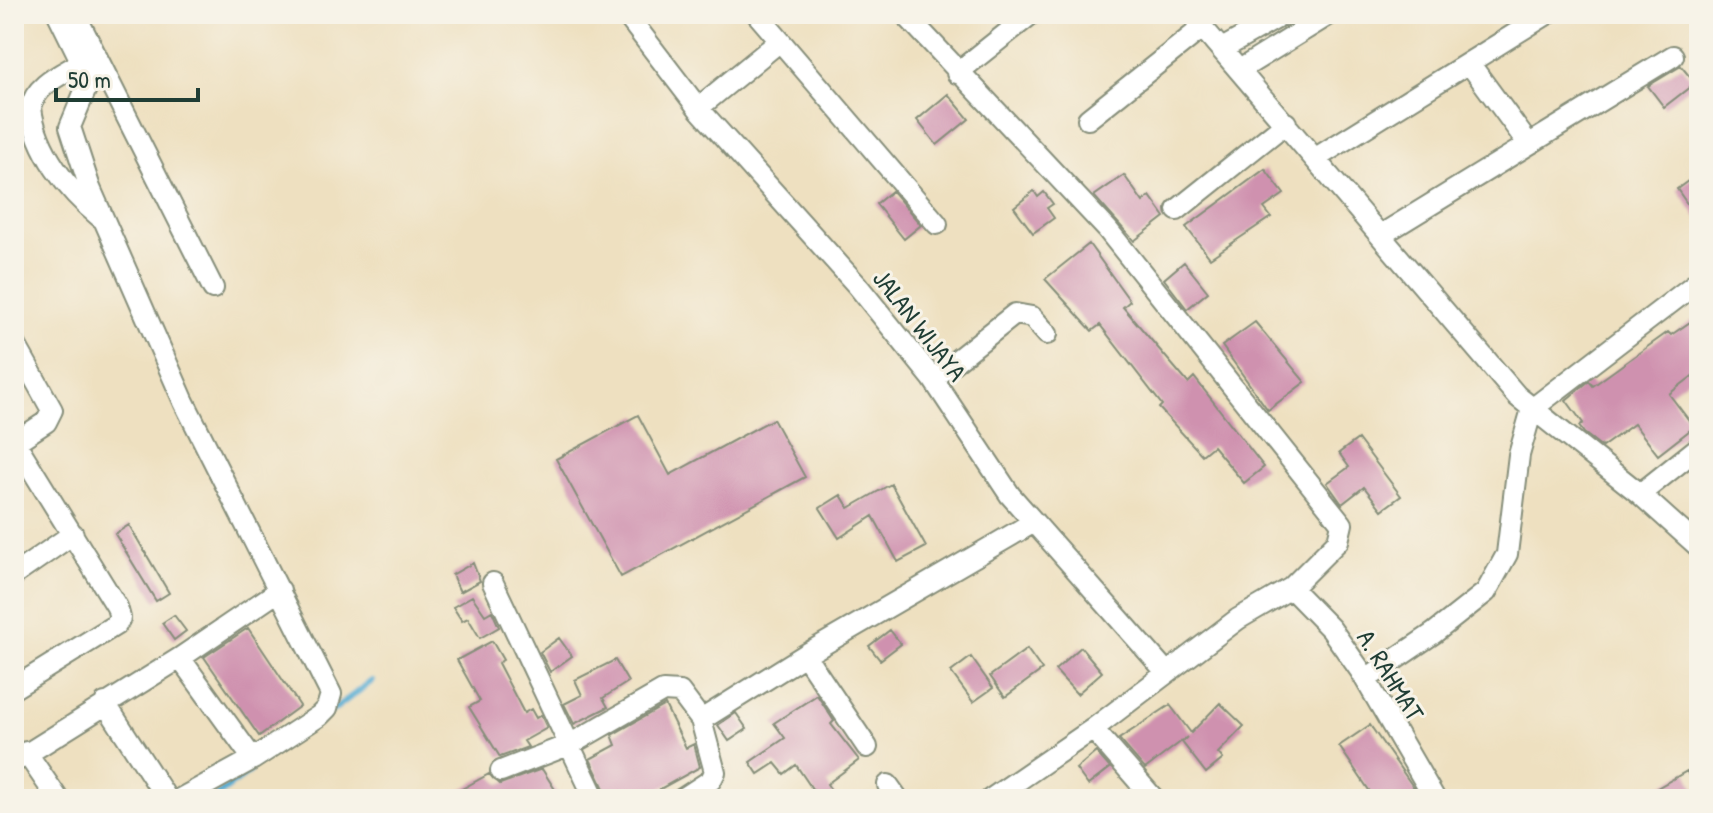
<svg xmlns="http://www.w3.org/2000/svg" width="1713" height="813" font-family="'Patrick Hand',sans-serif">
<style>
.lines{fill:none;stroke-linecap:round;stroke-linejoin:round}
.stream{stroke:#57add3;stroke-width:6}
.building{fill:#cf91af}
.street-casing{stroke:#868e7a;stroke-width:24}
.street{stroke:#fff;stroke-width:20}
.labels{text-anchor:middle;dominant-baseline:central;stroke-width:6;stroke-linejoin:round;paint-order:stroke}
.street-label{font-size:26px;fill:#1f3d34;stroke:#f7f3e8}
</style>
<rect width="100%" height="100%" fill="#f7f3e8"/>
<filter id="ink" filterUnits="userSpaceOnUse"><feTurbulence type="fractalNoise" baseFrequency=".0125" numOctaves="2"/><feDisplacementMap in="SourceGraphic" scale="16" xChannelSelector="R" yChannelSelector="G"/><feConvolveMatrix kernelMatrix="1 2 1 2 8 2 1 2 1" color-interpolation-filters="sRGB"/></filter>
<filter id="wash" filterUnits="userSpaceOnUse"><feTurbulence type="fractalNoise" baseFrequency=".006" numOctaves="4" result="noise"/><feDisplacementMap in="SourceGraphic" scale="32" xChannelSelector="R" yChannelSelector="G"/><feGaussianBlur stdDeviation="1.8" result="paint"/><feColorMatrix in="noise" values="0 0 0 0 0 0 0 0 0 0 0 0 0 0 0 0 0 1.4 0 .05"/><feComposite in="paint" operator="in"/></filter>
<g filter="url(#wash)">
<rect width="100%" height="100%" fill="#eee0c0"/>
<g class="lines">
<path class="stream" d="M333 710 372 681
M212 799 250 771"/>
</g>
<g id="blocks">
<path class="building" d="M1681 66 1695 83 1664 107 1648 86Z
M948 94 969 119 937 145 917 120Z
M1265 169 1284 194 1264 208 1271 217 1210 258 1186 227Z
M1699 173V221L1677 189Z
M1124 175 1143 202 1150 196 1165 217 1134 241 1094 196Z
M892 191 921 225 904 239 876 204Z
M1034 191 1038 197 1044 192 1053 204 1047 208 1054 218 1033 233 1014 207Z
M1089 244 1130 301 1123 307 1188 383 1194 377 1264 467 1244 483 1213 446 1202 455 1159 408 1162 405 1100 325 1092 331 1045 279Z
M1184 262 1208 292 1187 309 1164 279Z
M1699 316V371L1669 394 1694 427 1658 455 1634 424 1602 447 1584 433 1579 426 1583 423 1566 400 1589 381 1593 386 1668 332 1671 335Z
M1255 322 1305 382 1268 410 1222 346Z
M638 415 670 475 773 419 805 477 621 577 556 459Z
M1358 439 1401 496 1382 510 1364 487 1342 504 1327 483 1349 467 1339 453Z
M891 484 926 547 898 562 873 516 839 538 820 508 841 495 849 508Z
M129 525 169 593 156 601 115 534Z
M473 563 480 581 460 592 452 575Z
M472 596 485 615 492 611 499 627 480 638 468 618 462 621 453 607Z
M174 615 186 631 174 640 162 623Z
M248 628 300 706 259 736 204 657Z
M890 630 901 644 880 660 869 646Z
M559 638 572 656 550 672 540 652Z
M492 641 503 660 498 663 524 713 531 709 536 718 541 715 547 728 524 741 528 747 500 757 469 707 480 701 457 660Z
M1081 647 1102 672 1077 694 1055 670Z
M1027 649 1042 670 1005 697 990 676Z
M971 657 993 688 973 702 951 672Z
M615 660 628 682 603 698 608 707 574 724 564 704 582 695 575 680Z
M817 695 834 721 831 724 859 760 827 784 837 799H819L796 765 784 774 775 763 758 774 750 762 785 738 774 723Z
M1220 703 1244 726 1218 753 1223 759 1206 773 1182 742 1187 737 1145 769 1119 739 1170 705 1191 733Z
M665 705 686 748 694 744 700 767 660 789 665 799H609L590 759 616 745 612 735Z
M736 713 747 729 729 741 718 725Z
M1370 725 1414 788 1420 799H1375L1339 746Z
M1096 752 1110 768 1088 785 1076 769Z
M542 769 561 799H444L489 774 500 784Z
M1687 771 1699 799H1638Z"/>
</g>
</g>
<g filter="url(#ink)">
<use href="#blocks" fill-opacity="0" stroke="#868e7a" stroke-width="2"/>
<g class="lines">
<g class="street-casing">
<path id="street" d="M58 14 90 79 70 127 90 188 184 402 331 694 327 708 319 716 253 759 180 799
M75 14 213 288
M626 14 698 108 857 285 933 379 1010 495 1167 673
M757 14 937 224
M905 14 1107 229 1342 524 1338 541 1291 588 1238 619 1093 729 991 799
M1191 14 1517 396 1640 494 1699 547
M1222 49 1284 14
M82 62C63 74 35 84 31 108 36 151 68 191 100 217
M1469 63 1527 142
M1241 69 1330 14
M957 73 1031 14
M698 108 780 41
M1088 119 1202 28
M1316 158 1547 14
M1177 210 1286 123
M1381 235 1673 56
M14 342 52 410 46 422 14 443
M933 379 1015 314 1032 317 1047 334
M1640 494 1699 447
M14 575 73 534
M493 583 595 799
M1291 588 1331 629 1360 670 1435 799
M805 655 867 747
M180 658 253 759
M1366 679 1434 633 1486 592 1507 554 1519 455 1532 409 1699 281
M14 688 117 624 120 618 117 607 15 442
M105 703 167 799
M1093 729 1154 799
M26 752 58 799
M14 762 180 658 280 590
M501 771 571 744 663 691 680 692 701 720 805 655 1034 522
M888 785 898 799
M682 799 711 780 715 772 701 720"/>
</g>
<use href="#street" class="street"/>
</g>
</g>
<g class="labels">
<g class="street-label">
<text transform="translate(920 325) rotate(52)">JALAN WIJAYA</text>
<text transform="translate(1391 675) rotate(58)">A. RAHMAT</text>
</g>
</g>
<rect width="1713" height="813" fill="none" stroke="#f7f3e8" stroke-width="48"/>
<path d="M56 88v12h142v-12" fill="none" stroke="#1f3d34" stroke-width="4"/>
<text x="68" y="88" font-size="24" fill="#1f3d34" stroke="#f7f3e8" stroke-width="6" paint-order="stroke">50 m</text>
</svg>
